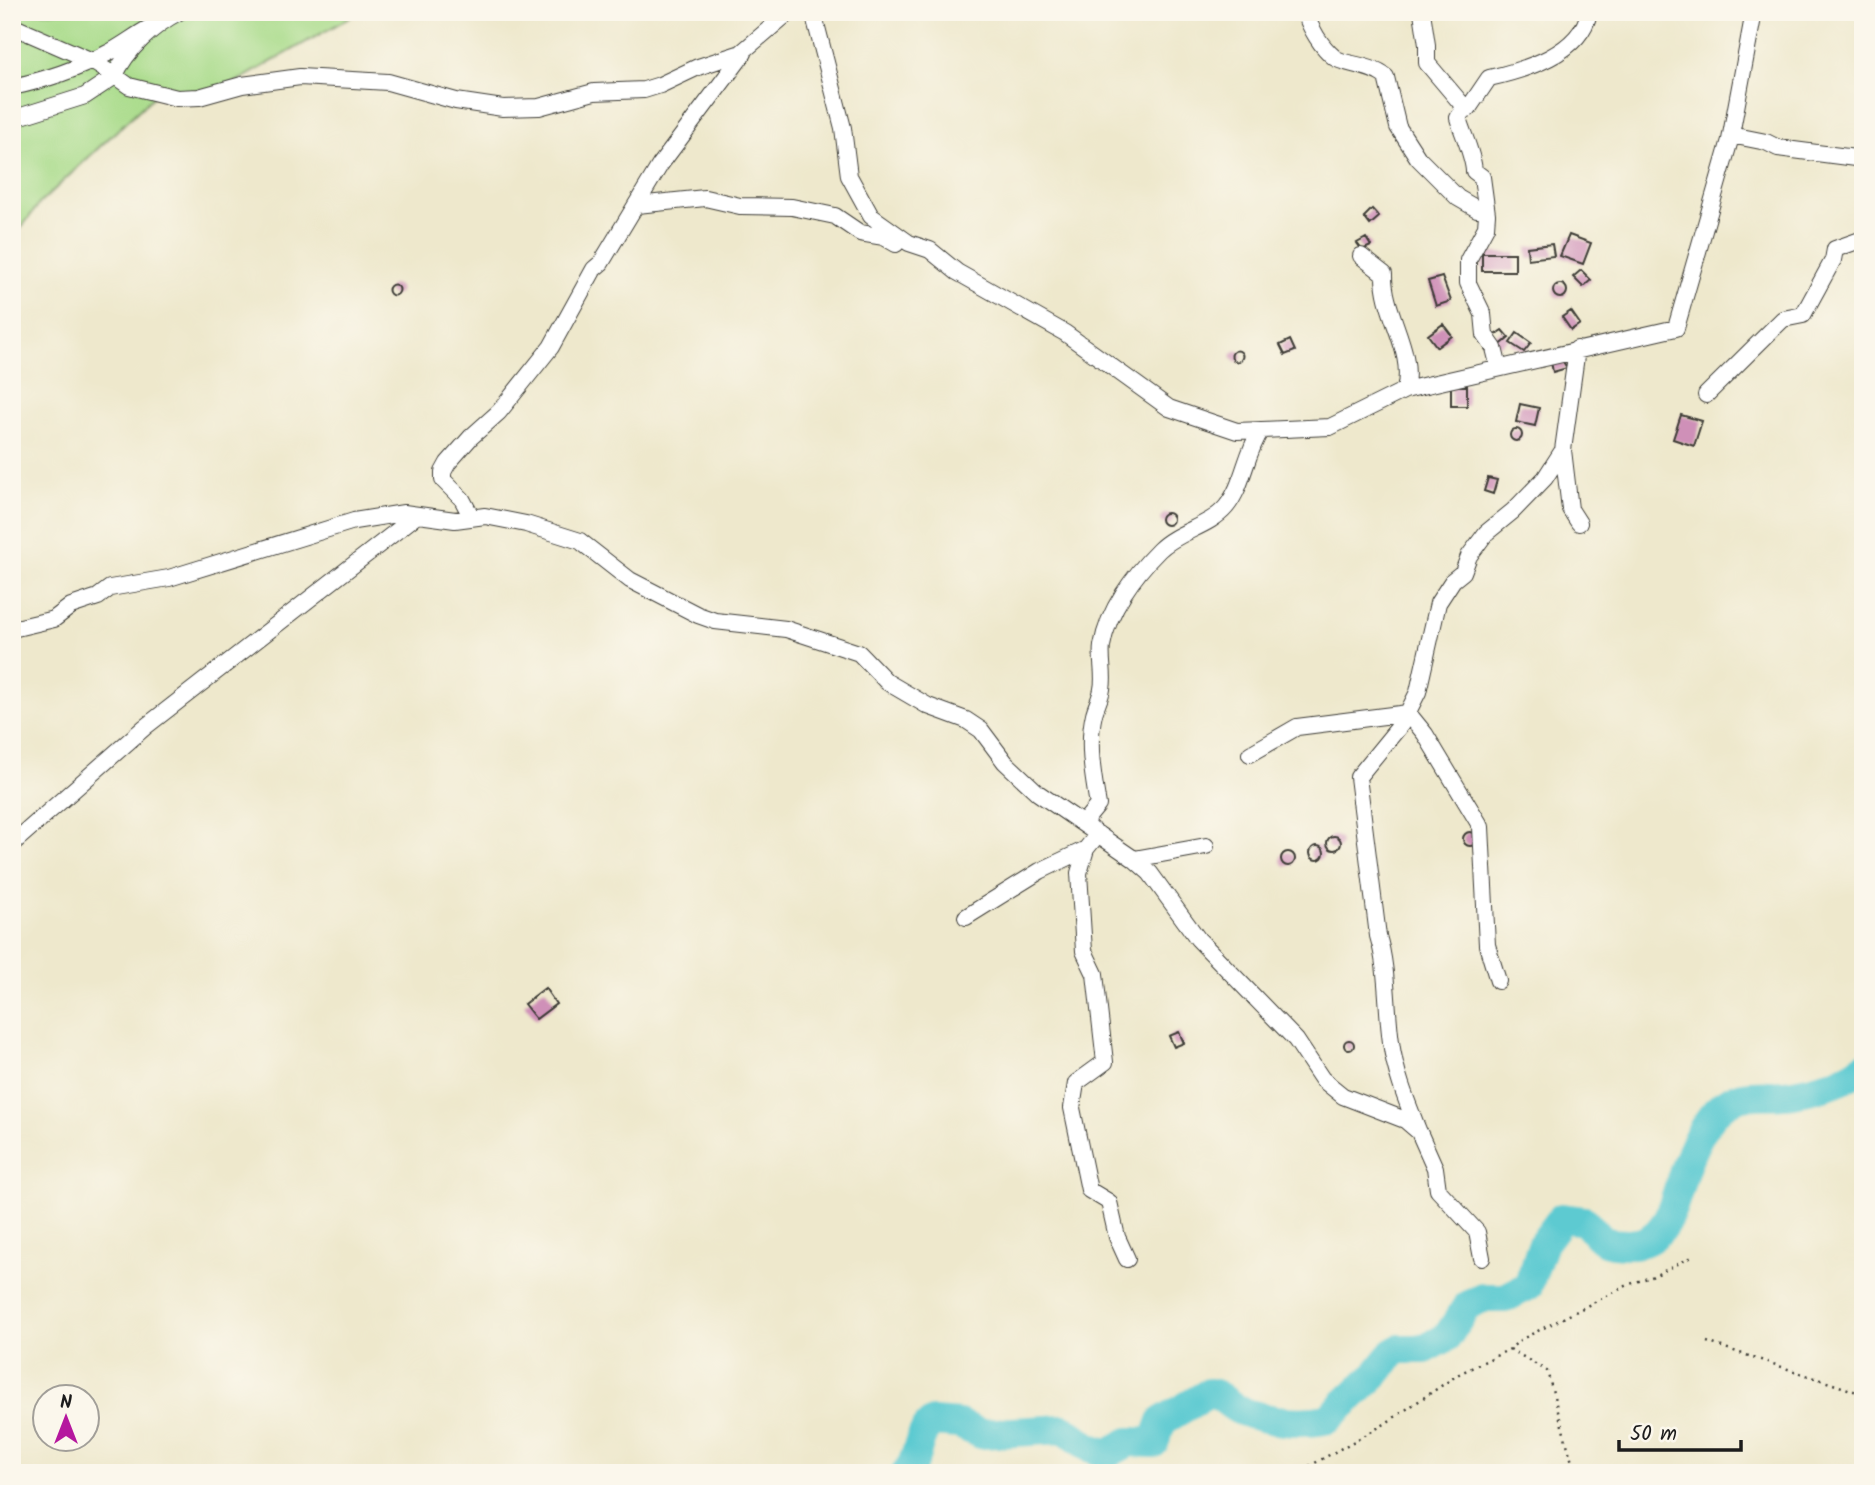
<svg xmlns="http://www.w3.org/2000/svg" width="1875" height="1485" font-family="Kalam,sans-serif">
<style>
.green{fill:#a9db8a;stroke:#627c53;stroke-width:2}
.lines{fill:none;stroke-linecap:round;stroke-linejoin:round}
.river{stroke:#5dcad1;stroke-width:30}
.building{fill:#cf90b8}
.minor-casing{stroke:#3c3b36;stroke-width:18}
.path{stroke:#3c3b36;stroke-width:2.5;stroke-dasharray:2 5;stroke-linecap:butt}
.minor{stroke:#fff;stroke-width:16}
</style>
<rect width="100%" height="100%" fill="#fbf7ec"/>
<filter id="ink" filterUnits="userSpaceOnUse"><feTurbulence type="fractalNoise" baseFrequency=".0143" numOctaves="2"/><feDisplacementMap in="SourceGraphic" scale="14" xChannelSelector="R" yChannelSelector="G"/><feConvolveMatrix kernelMatrix="1 2 1 2 8 2 1 2 1" color-interpolation-filters="sRGB"/></filter>
<filter id="wash" filterUnits="userSpaceOnUse"><feTurbulence type="fractalNoise" baseFrequency=".00686" numOctaves="4" result="noise"/><feDisplacementMap in="SourceGraphic" scale="28" xChannelSelector="R" yChannelSelector="G"/><feGaussianBlur stdDeviation="1.57" result="paint"/><feColorMatrix in="noise" values="0 0 0 0 0 0 0 0 0 0 0 0 0 0 0 0 0 1.4 0 .05"/><feComposite in="paint" operator="in"/></filter>
<g filter="url(#wash)">
<rect width="100%" height="100%" fill="#eee8cc"/>
<path class="green" d="M12 12H359L222 90 158 92 40 203 12 240Z"/>
<g class="lines">
<path class="river" d="M906 1473C920 1459 916 1433 933 1422L959 1424 981 1434 1064 1429 1089 1447 1107 1454 1129 1442 1154 1443 1162 1421 1209 1393C1220 1393 1230 1407 1241 1411 1267 1421 1301 1425 1328 1419L1377 1373 1393 1353 1400 1349H1425L1447 1337 1467 1306 1482 1298H1505L1528 1286 1543 1243 1562 1218 1585 1221C1601 1240 1600 1244 1628 1244 1668 1245 1674 1201 1684 1171 1691 1149 1702 1127 1717 1110 1739 1087 1766 1098 1793 1093 1816 1089 1844 1082 1863 1067"/>
</g>
<g id="blocks">
<path class="building" d="M1372 209 1379 217 1370 225 1364 217Z
M1569 235 1591 243 1583 264 1560 256Z
M1366 238 1371 246 1362 250 1357 243Z
M1552 244 1554 256 1528 259 1527 247Z
M1482 253H1515V271H1482Z
M1581 270 1591 280 1583 287 1573 277Z
M1442 277 1451 301 1436 306 1428 281Z
M1553 291a7 7 0 1 1 14 0a7 7 0 1 1-14 0Z
M388.5 290a5.5 5.5 0 1 1 11 0a5.5 5.5 0 1 1-11 0Z
M1571 311 1580 324 1571 330 1562 317Z
M1443 324 1452 336 1437 347 1428 335Z
M1502 330 1509 338 1499 346 1492 337Z
M1517 333 1531 343 1524 352 1510 343Z
M1290 340 1295 351 1285 355 1280 345Z
M1231.5 356a5.5 5.5 0 1 1 11 0a5.5 5.5 0 1 1-11 0Z
M1562 360 1567 368 1553 372 1551 362Z
M1451 386H1467V406H1451Z
M1520 404 1539 408 1535 426 1516 422Z
M1681 415 1702 421 1694 446 1673 439Z
M1510 435a6 6 0 1 1 12 0a6 6 0 1 1-12 0Z
M1488 478 1497 480 1493 494 1484 491Z
M1161 519a6 6 0 1 1 12 0a6 6 0 1 1-12 0Z
M1463 839a7 7 0 1 1 14 0a7 7 0 1 1-14 0Z
M1327 843a7 7 0 1 1 14 0a7 7 0 1 1-14 0Z
M1310 853a7 7 0 1 1 14 0a7 7 0 1 1-14 0Z
M1281 859a7 7 0 1 1 14 0a7 7 0 1 1-14 0Z
M545 988 556 1004 536 1019 524 1004Z
M1179 1032 1184 1043 1174 1047 1169 1036Z
M1344 1045a5 5 0 1 1 10 0a5 5 0 1 1-10 0Z"/>
</g>
</g>
<g filter="url(#ink)">
<use href="#blocks" fill-opacity="0" stroke="#3c3b36" stroke-width="2"/>
<g class="lines">
<g class="minor-casing">
<path id="minor" d="M813 12 843 128 849 176 871 216 909 243 930 250 957 272 1065 333 1169 408 1237 431 1330 427 1405 390 1676 328 1730 140 1754 12
M1305 12C1310 28 1321 47 1335 58 1345 65 1370 64 1386 77L1398 127 1418 158 1458 198 1477 209H1486
M1422 12 1427 45V63L1460 102 1463 110 1458 118C1463 135 1473 154 1474 171L1482 177 1487 214 1486 227 1468 260V283L1483 314 1485 335 1494 348 1499 368
M12 26 90 60 115 76C125 51 155 24 179 12
M12 87C45 80 76 70 106 54 121 47 134 36 149 28
M1463 110 1468 109 1489 78C1524 70 1581 54 1589 12
M12 119 85 96 115 76 129 86 177 98 199 97 242 85 300 77 388 82 456 101 503 108 539 107 594 92 644 90 660 85 698 67 741 53 789 12
M1731 135 1766 142 1778 148 1863 159
M637 205 705 198 740 206 792 207 835 216 860 233 884 237 896 244
M1361 256 1384 274C1383 314 1415 350 1405 390
M1706 395 1783 319 1803 315 1833 260 1835 249 1863 239
M1563 450 1570 509 1579 523
M471 516 462 499 443 480V472L448 463 471 437 499 412 551 347 594 269 601 263 660 165 744 53
M12 629 54 619 71 606 98 597 110 588 169 578 354 521 404 513 455 520 485 516 526 524 580 541 630 580 698 615 715 621 786 629 859 653 887 682 928 706 966 720 981 730 1005 762 1038 793 1134 859 1150 873 1198 939 1296 1040 1322 1079 1343 1096 1405 1120 1419 1132 1435 1168 1438 1190 1477 1232 1482 1258
M1250 754 1297 727 1408 713 1425 734 1481 827 1487 945 1498 981
M1084 822 1098 805C1093 776 1087 743 1094 714 1096 706 1101 697 1102 689 1105 675 1100 660 1102 646 1108 610 1134 575 1159 550 1178 531 1209 527 1226 507 1244 485 1245 454 1261 430
M1098 834 1086 849 1079 873 1084 951 1095 974 1105 1062 1076 1083 1072 1108 1089 1190 1109 1202 1117 1237 1127 1259
M12 844 145 727 416 516
M1134 859 1206 846
M966 917 1040 871 1086 849
M1418 1130C1407 1102 1395 1073 1391 1042 1386 1007 1388 969 1378 936L1358 777 1403 722 1418 692 1438 603 1453 580 1463 572 1469 556 1486 533 1513 511 1545 478 1563 450 1577 349"/>
</g>
<path class="path" d="M1707 1342 1863 1394
M1510 1349 1547 1371 1575 1473
M1297 1473 1383 1425 1459 1374 1510 1349 1520 1340 1630 1284 1654 1276 1692 1257"/>
<use href="#minor" class="minor"/>
</g>
</g>
<rect width="1875" height="1485" fill="none" stroke="#fbf7ec" stroke-width="42"/>
<g transform="translate(66 1418)"><circle r="33" fill="#fbf7ec" stroke="#a29f99" stroke-width="2"/>
<path d="M0-5L12 26L0 18L-12 26Z" fill="#b5179e"/>
<text y="-10" font-size="19" font-weight="bold" text-anchor="middle" fill="#1c1c1c">N</text>
</g>
<path d="M1619 1440v10h122v-10" fill="none" stroke="#1c1c1c" stroke-width="3.5"/>
<text x="1630" y="1440" font-size="21" fill="#1c1c1c" stroke="#fbf7ec" stroke-width="5" paint-order="stroke">50 m</text>
</svg>
